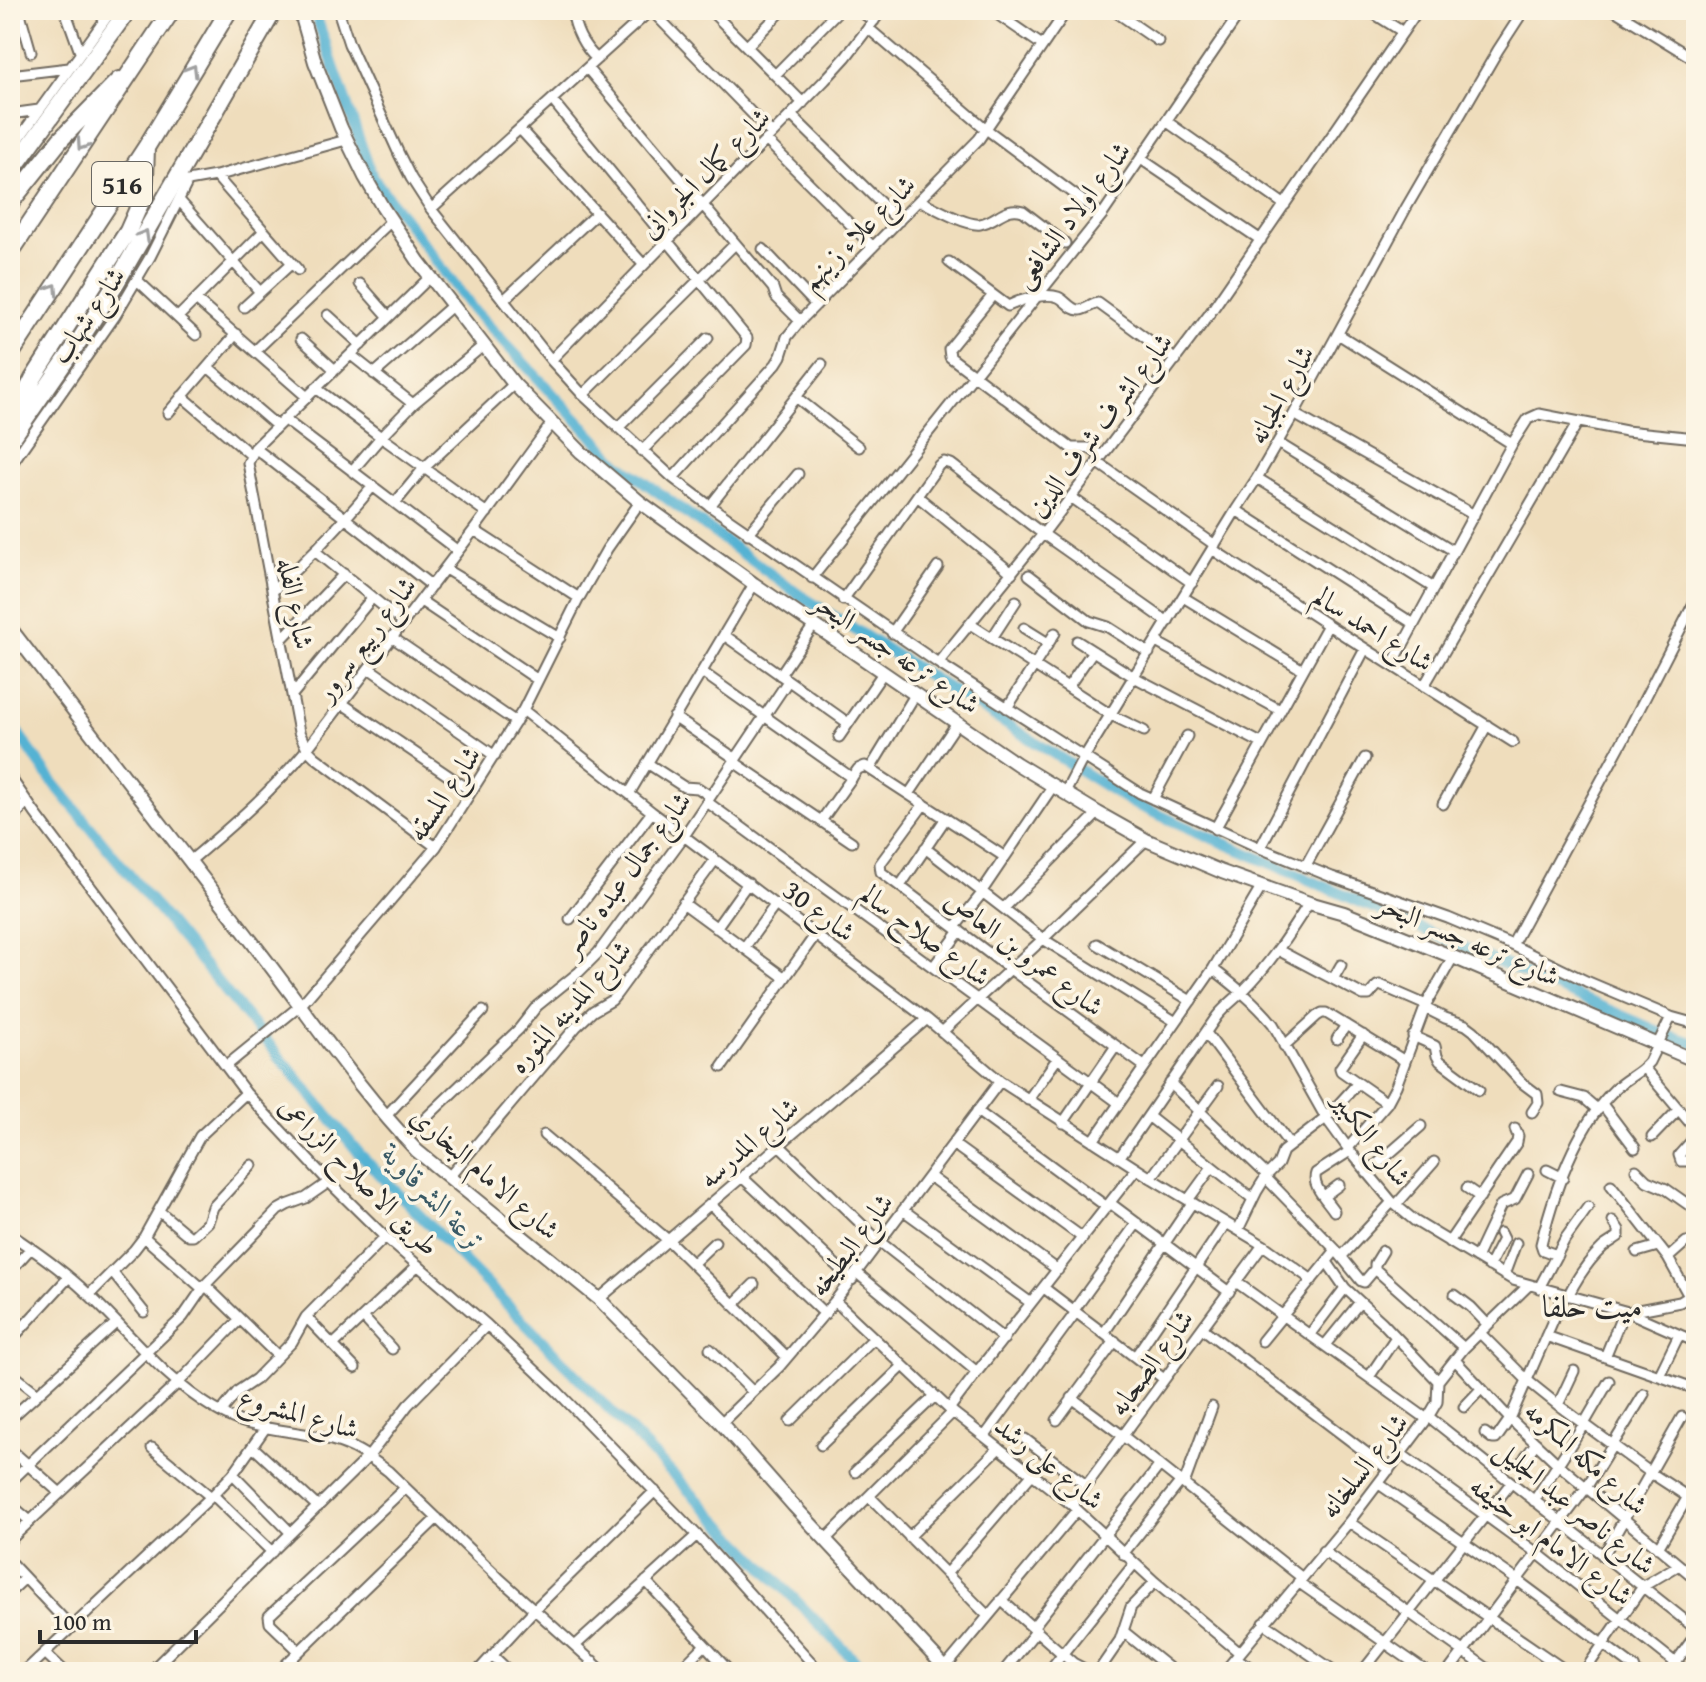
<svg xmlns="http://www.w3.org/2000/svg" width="1706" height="1682" font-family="'Gentium Book Plus',Amiri,serif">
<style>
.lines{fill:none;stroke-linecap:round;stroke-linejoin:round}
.canal{stroke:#55b2d3;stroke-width:11}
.street-casing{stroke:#70695e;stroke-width:13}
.secondary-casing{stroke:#70695e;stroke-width:16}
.highway-casing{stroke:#70695e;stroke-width:20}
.street{stroke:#fff;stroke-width:9}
.secondary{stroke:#fff;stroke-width:12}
.highway{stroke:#fff;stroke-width:16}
.oneway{stroke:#a0a0a0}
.labels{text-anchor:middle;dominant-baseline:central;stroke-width:7;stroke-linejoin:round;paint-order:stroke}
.shield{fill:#fcf5e5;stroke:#6a6863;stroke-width:2}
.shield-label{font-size:26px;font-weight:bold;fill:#2b2b2b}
.street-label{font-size:28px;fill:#2b2b2b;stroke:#fcf5e5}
.water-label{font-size:30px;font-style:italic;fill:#3a5a66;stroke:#fcf5e5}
.quarter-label{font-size:32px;fill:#2b2b2b;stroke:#fcf5e5}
</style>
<rect width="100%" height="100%" fill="#fcf5e5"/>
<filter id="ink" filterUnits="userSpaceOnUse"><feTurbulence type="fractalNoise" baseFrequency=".0125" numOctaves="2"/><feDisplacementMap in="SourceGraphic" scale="16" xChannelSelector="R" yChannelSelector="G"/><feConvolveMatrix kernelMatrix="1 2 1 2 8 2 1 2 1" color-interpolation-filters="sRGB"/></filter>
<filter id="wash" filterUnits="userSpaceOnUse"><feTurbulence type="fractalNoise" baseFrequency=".006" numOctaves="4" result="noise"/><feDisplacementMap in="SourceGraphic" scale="32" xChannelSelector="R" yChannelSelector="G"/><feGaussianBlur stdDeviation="1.8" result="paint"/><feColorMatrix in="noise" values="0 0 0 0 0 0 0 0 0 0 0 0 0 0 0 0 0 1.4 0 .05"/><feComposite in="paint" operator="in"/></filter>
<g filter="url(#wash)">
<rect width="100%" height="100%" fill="#efddbc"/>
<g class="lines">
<path class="canal" d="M314 10 372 176 471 307 618 463 798 594 1134 804 1662 1033 1696 1044
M10 722 52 781 359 1153 866 1672"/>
</g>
</g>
<g filter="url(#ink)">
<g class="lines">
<g class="street-casing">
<path id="street" d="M19 10 31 52
M65 10 80 52
M338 10 349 44 399 154 411 178 431 209 551 360 583 395 673 478 710 506 938 663 1140 793 1260 848 1332 877 1448 918 1512 945 1586 981 1671 1017 1696 1024
M572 10C575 30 582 45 597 59
M710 10 803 103
M858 10 874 21
M991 10 1042 45
M1113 10 1158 41
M1368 10 1403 32
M1614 10 1689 56
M868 28 986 129 1102 215
M747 46 783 10
M587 68 773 288 776 297 800 321
M10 75 69 68
M775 75 839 10
M552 100 747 338 746 345 642 451
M10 114 39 110
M791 115 899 221
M1166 121 1285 205
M520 129 643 264
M766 140 873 247
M10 151 112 10
M1141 159 1261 240
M216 176 298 270
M179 200 260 292
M919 200C933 207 966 226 980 224 997 221 1005 205 1023 211L1065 243
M431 209 651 10 772 134
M763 249 816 305
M949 262 1008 306C1020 300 1045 292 1058 297 1066 300 1071 311 1080 310 1087 309 1092 304 1098 303L1176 360
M430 277 255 448 248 463 299 732 307 749 315 757 436 847
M137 280 196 335
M360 284 389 317
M993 295 949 349 950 357 1071 448H1089L1102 456
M196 300 307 397
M504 300 597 213
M244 307 292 263
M328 315 361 345
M178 317 264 231
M1338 334 1512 444
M301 339 335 370
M255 351 391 221
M351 355 413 404
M551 360 825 80 846 57 882 10
M208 367 277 426
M374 374 453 305
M316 388 381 437 487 513
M583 395 735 244
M182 396 251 455
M796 397 859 447
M168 413 236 334
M1294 414 1474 515
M284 419 458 551
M618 428 708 338
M1278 443 1454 551
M255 448 432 586
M1097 462 1215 545
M10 466 115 316 150 257 188 181 216 176 346 140
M352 471 381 437 413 404 484 345
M673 478 776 364 781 356 787 337 800 321 979 139 1067 10
M1257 478 1434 588
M917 496 1012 573
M1071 497 1192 583
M395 503 424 468 514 384
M710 506 822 364
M1236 510 1414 624
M474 530 579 598
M748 534 798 474
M1212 549 1328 625 1513 742
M316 552 404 623
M445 569 560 638
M1029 575 1089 621 1108 627 1149 653
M812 578 1102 215 1242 10
M273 591C309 558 342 524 373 486
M1183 597 1303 670
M843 600 939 465 944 462 951 464 1043 534 1168 622
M421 601 538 680
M970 624 1111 715 1144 731
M1024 628 1048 643
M892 633 938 567
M724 635 848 723
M393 638 516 722
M992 638 1016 601
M281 640 344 574
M1077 641 1134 677 1261 743
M1156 642 1280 710
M938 663 1043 534 1208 316 1418 10
M1392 665 1512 444 1528 419 1539 414 1626 431 1696 438
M370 669 495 756
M702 672 852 778
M780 675 814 625
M1424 686 1578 422
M1068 687 1093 651
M292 695 372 598
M343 704 471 791
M1007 708 1055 633
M523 710 652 812 927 1019 1000 1081 1151 1178 1263 1245 1312 1280
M674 717 736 759
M839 737 883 673
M734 762 852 842
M647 763 684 787 698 788 710 796
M870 769 915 695
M10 777 35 813 246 1093 329 1182 385 1237 487 1325 557 1391 697 1535 820 1672
M1065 793 1080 764 1236 510 1257 478 1294 414 1406 208 1498 50 1524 10
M629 794 754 584
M909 794 957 723
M1153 799 1187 736
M707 802 1119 1103
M924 804 880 864 881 872 1010 969 1144 1066
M1443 804 1487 725
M821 821 858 769 865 766 1005 857
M10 826 26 801
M1215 829 1328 625
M925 848 1043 939 1176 1022
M1260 848 1365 649
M190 861C234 824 271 792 307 749L474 530 552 423
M1305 867 1365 758
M900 886 946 818
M982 891 1053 786
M683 903 785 978
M1004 908 1098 813
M570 919 652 812
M955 927 983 892
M716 928 748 883
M1097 944 1191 1001
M1512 945 1628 731 1696 599
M744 948 776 904
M1278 950 1363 995H1369L1377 986 1380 985 1426 1005
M934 966 960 931
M1213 969C1235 986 1255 1002 1273 1024L1326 1118 1350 1151 1392 1202 1415 1221 1513 1280 1628 1312 1696 1342
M1333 979 1341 965
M1425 1008 1445 1018 1466 1025 1474 1031 1521 1082 1537 1094 1538 1103 1532 1112
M942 1032 1043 939 1146 840
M1206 1033 1290 1145
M1363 1035 1340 1068 1341 1071 1387 1103
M1413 1036 1435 1046 1437 1056 1440 1061 1479 1090
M1337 1039 1346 1025
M1284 1046 1317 1016 1322 1013H1326L1405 1061
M226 1066 301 1005 436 847 523 710 579 598 607 549 640 502
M722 1067 816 934
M1644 1068 1696 1130
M1170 1083 1267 1175
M1561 1092 1584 1098 1598 1110
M1028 1100 1057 1059
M1602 1104 1635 1148
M977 1111 1107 1207
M386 1116 483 1011
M1148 1116 1253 1199
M1063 1123 1116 1046
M544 1135 668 1240 787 1357
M1696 1136 1679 1155 1681 1161H1691L1696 1164
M1652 1137 1679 1109
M405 1138 519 1029 537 1006 579 972 598 953 684 836 788 681
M1093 1141 1213 969 1262 886
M953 1144 1083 1238
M779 1145 880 1242 1004 1339
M1348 1148 1387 1103 1396 1086 1426 1005 1453 957
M1119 1158 1217 1016C1225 1006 1235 999 1244 990 1270 964 1289 934 1309 903
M1547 1170 1563 1178
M1636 1170 1647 1181 1666 1189 1696 1210
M1367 1173 1421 1126
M929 1176 1058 1270
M449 1177 576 1027 593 1011 612 1000 616 995 715 860
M742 1177 852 1280
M1265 1177 1336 1250 1361 1281 1364 1282 1375 1269
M1151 1178 1218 1086
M1611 1185 1668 1258 1689 1296
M1467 1188 1480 1197
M1324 1196 1339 1185
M1188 1200 1212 1167
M1110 1203 1229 1292
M710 1204 825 1314
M1396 1205 1434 1162
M903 1210 1031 1303
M159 1211 189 1236H193L208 1222 213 1207 252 1165
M1334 1211C1327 1200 1311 1186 1316 1173L1350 1151
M1238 1230 1257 1191 1267 1175 1278 1164 1283 1151 1326 1118 1358 1083
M10 1234C37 1252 64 1271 87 1293 129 1332 163 1378 213 1408 223 1414 234 1420 246 1423 277 1432 310 1432 341 1443 359 1449 373 1460 388 1471L499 1578 604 1672
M144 1237 203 1289
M1449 1242 1517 1142 1518 1136 1515 1129
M1383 1251 1375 1264V1269L1464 1348
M1637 1252 1658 1246
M1557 1255 1543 1250 1541 1244C1554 1191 1575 1128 1615 1089 1625 1079 1640 1073 1649 1062L1671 1017
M1342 1256 1392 1202
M1476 1258 1501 1205 1515 1199 1528 1174
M1668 1258 1686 1242
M1327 1262 1345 1288 1382 1322 1438 1381
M692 1264 715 1242
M1489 1266 1503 1239 1500 1233
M10 1271 31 1248
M112 1272 144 1312
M857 1273 977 1372
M1504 1275 1516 1243
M1236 1282 1427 1419
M205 1285 278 1356
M1044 1288 1164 1379
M1539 1288 1565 1239 1588 1207
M89 1295 134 1250 144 1237 200 1136 246 1093
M1455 1295 1471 1307 1488 1325
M1568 1296C1577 1278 1588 1261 1603 1247 1608 1243 1614 1240 1619 1236V1230L1613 1221
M599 1299 927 1019
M835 1301 949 1409 1072 1505 1155 1582 1240 1653
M734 1304 754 1284
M1074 1310 1137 1223
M1628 1312 1680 1302 1696 1292
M306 1317 355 1368
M363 1317 392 1349
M1202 1328 1389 1470
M1104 1333 1192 1203
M1480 1333 1528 1381 1558 1405 1651 1473 1688 1497
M1310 1334 1345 1288
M1546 1336 1696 1389
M10 1341 69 1277
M1262 1341 1336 1250
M333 1345 418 1265
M1325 1345 1360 1302
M710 1349 753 1392
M1135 1357 1226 1223
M1605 1357 1624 1311
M1455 1360 1510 1419 1558 1464 1696 1579
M10 1372 38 1394
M1659 1376 1679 1335
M1369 1377 1396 1337
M1072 1398 1123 1436 1301 1577
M1558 1405 1574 1371
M1464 1407 1481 1389
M949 1409 977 1372 1136 1169
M221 1412 238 1391 256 1379 292 1342 306 1317 385 1237
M1429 1417 1696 1629
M10 1419 116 1323
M1057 1420 1115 1341
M790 1421 874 1338
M721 1423 779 1367 835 1301 1000 1081
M1485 1433 1493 1439H1496L1510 1419 1564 1295
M985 1436 1076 1312
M1025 1439 1086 1485
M821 1445 903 1366
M253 1447 318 1507
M152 1448 211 1497
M10 1449 60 1493
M1401 1454 1537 1553 1687 1672
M1522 1462 1536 1443
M855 1472 935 1396
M233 1474 291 1533
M10 1482 183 1317 205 1285 278 1210 287 1205 306 1198 329 1182
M1184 1484 1212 1407
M1379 1484 1517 1580 1634 1667 1636 1672
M213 1495 272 1552
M869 1496 988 1616
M1534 1501 1584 1424 1609 1381
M10 1504 30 1521
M1072 1505 1263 1245
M1349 1522 1568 1672
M909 1537 999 1448
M10 1540 178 1383 240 1319
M825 1540 953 1412
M1658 1548 1696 1483
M1323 1551 1492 1672
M1123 1554 1181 1481
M1603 1556 1682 1417
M10 1562 72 1628
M946 1574 1032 1474
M646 1581 730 1672
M1298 1582 1427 1672
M10 1592 25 1578
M1001 1600 1073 1663 1090 1672
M1264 1623 1336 1672
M1033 1627 1160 1465
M1123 1631 1174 1672
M576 1645 697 1535
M299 1651 270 1623 269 1616 405 1488
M45 1653 65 1672
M492 1655 510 1672
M1236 1658 1257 1672
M945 1668 1077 1510
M24 1672 213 1495 233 1474 266 1427
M150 1672 369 1456 408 1405 487 1325
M278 1672 437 1518
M477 1672 534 1610 655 1491
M584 1672 593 1661
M678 1672 705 1645
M1003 1672 1037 1630
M1048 1672 1134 1564
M1098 1672 1120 1640 1131 1607 1155 1582
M1224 1672 1349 1522 1427 1419 1437 1402 1438 1381 1464 1348 1529 1285
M1362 1672 1511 1483
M1448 1672 1586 1488 1644 1394
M1584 1672 1639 1592 1645 1585 1679 1565
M1669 1672 1696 1634"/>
</g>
<g class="secondary-casing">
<path id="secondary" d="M300 10 315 62 341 128 365 177 383 208 419 262 514 384 581 452 640 502 754 584 1017 764 1098 813 1146 840 1222 872 1309 903 1344 913 1453 957 1696 1061
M10 628C93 736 177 843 259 951 311 1018 358 1089 417 1151L599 1299 721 1423 794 1506 949 1672"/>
</g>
<g class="highway-casing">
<path id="highway" d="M10 173 128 10
M10 203 61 139 119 80
M10 253 172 10
M10 355 147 146 229 10
M10 429 18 409 33 379 128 231 140 204 145 178 146 148
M10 441 81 338 116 283 274 10"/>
</g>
<use href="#street" class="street"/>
<use href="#secondary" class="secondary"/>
<use href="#highway" class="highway"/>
</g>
<defs><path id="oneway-chevron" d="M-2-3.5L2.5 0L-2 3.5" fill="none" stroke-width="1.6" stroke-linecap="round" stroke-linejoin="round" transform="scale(2)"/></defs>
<g class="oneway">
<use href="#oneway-chevron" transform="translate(192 70) rotate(-59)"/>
<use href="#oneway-chevron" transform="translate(82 145) rotate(124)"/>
<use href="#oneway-chevron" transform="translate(144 235) rotate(-60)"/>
<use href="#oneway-chevron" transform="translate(53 289) rotate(-57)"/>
</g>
</g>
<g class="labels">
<rect class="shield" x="92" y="162" width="60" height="44" rx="6"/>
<g class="shield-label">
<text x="122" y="184">516</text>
</g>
<g class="street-label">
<text transform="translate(704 172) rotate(-45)">شارع كمال الجروانى</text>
<text transform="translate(1071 214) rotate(-53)">شارع اولاد الشافعى</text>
<text transform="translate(857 232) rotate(-45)">شارع علاء زينهم</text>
<text transform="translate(87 315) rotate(-56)">شارع شهاب</text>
<text transform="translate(1280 394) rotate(-61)">شارع الجبانه</text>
<text transform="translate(1099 424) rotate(-53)">شارع اشرف شرف الدين</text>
<text transform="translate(297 603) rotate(79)">شارع الفله</text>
<text transform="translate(1374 628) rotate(32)">شارع احمد سالم</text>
<text transform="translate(365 638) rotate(-53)">شارع ربيع سرور</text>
<text transform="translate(897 652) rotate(34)">شارع ترعه جسر البحر</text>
<text transform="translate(443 793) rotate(-56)">شارع المسقه</text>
<text transform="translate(625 873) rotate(-53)">شارع جمال عبده ناصر</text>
<text transform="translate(820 910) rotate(37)">شارع 30</text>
<text transform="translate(926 934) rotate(36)">شارع صلاح سالم</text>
<text transform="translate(1469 939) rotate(23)">شارع ترعه جسر البحر</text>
<text transform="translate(1025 952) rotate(37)">شارع عمرو بن العاص</text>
<text transform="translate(569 1006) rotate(-48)">شارع المدينه المنوره</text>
<text transform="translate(1373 1138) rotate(53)">شارع الكبير</text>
<text transform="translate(748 1142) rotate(-41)">شارع المدرسه</text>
<text transform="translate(486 1172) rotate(41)">شارع الامام البخاري</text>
<text transform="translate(360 1175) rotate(45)">طريق الاصلاح الزراعى</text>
<text transform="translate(850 1244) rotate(-53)">شارع البطيخه</text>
<text transform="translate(1150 1362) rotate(-54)">شارع الصحابه</text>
<text transform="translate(299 1412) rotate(16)">شارع المشروع</text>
<text transform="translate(1587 1457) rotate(42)">شارع مكه المكرمه</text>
<text transform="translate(1050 1462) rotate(39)">شارع على رشد</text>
<text transform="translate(1363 1465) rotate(-52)">شارع السلخانه</text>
<text transform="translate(1576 1506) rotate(39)">شارع ناصر عبد الجليل</text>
<text transform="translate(1552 1540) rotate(37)">شارع الامام ابو حنيفه</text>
</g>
<g class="water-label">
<text transform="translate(435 1197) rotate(46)">ترعة الشرقاوية</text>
</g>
<g class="quarter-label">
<text x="1592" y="1305">ميت حلفا</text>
</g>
</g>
<rect width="1706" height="1682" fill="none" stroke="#fcf5e5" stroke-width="40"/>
<path d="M40 1630v12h156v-12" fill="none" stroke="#2b2b2b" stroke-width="4"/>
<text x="52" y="1630" font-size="24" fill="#2b2b2b" stroke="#fcf5e5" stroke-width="6" paint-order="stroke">100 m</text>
</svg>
